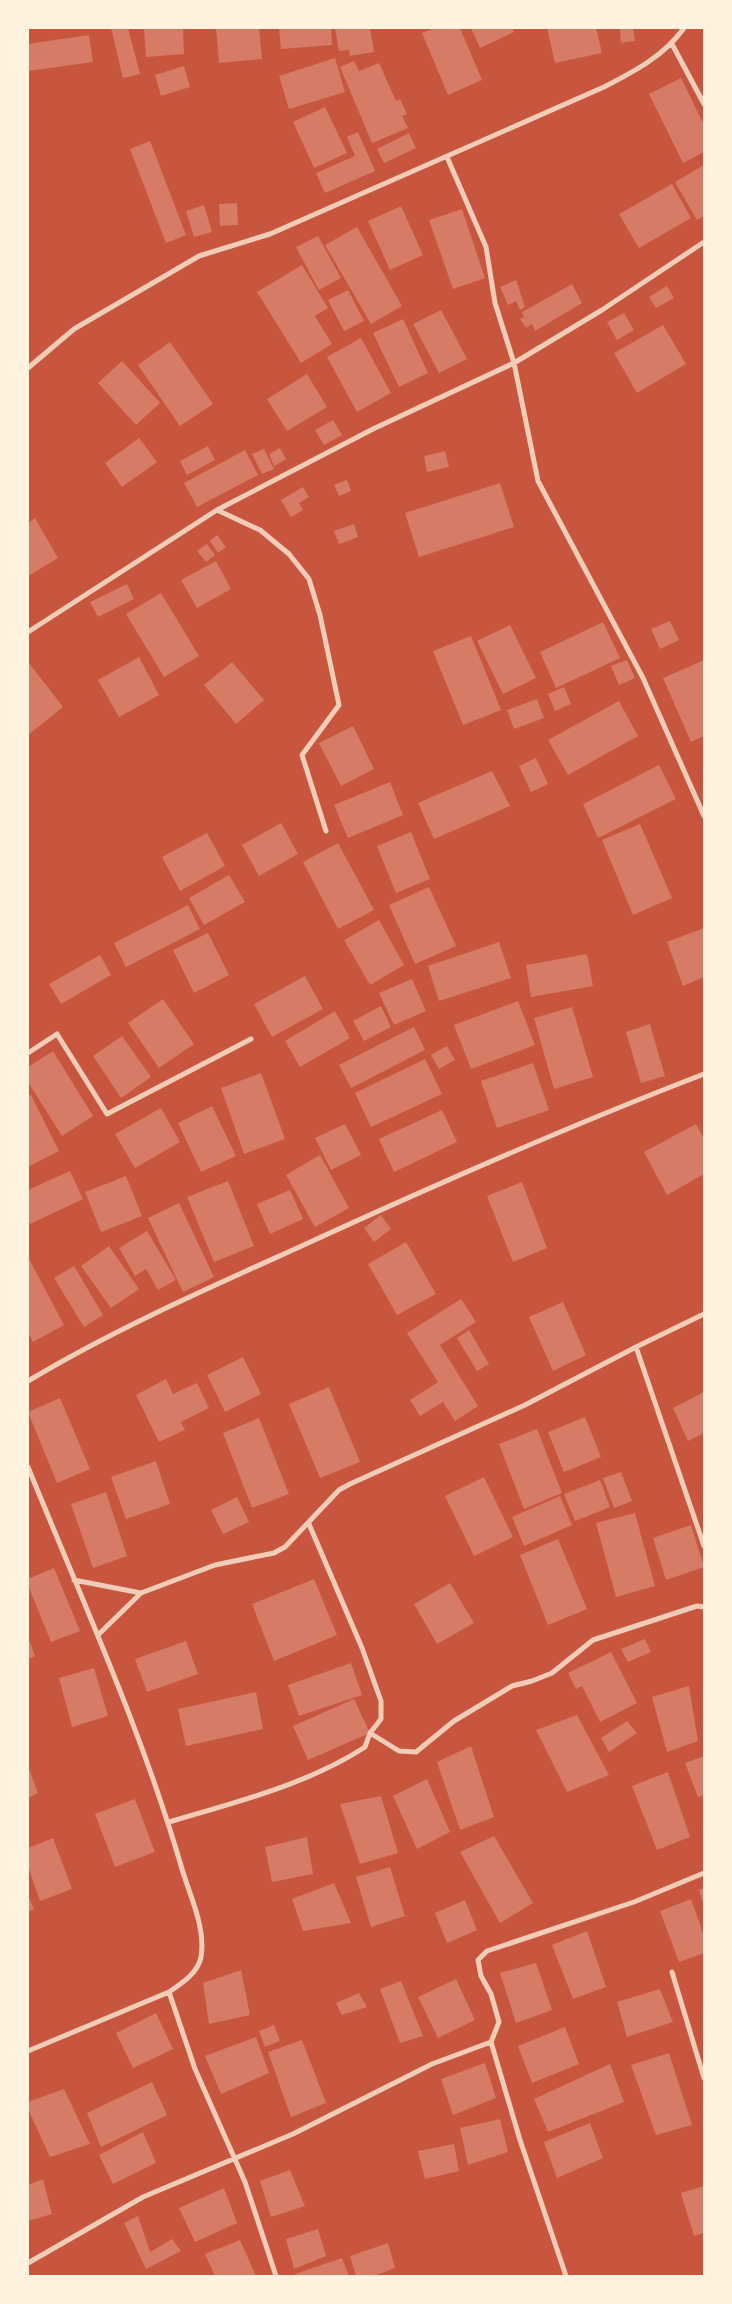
<svg xmlns="http://www.w3.org/2000/svg" width="732" height="2304" font-family="'Work Sans',sans-serif">
<style>
.building{fill:#d67c66}
.lines{fill:none;stroke-linecap:round;stroke-linejoin:round}
.minor{stroke:#f1ccb7;stroke-width:5}
</style>
<rect width="100%" height="100%" fill="#c8553d"/>
<path class="building" d="M111 28H128L140 74 123 78Z
M144 28H183L184 54 146 57Z
M216 28H259L262 59 219 63Z
M279 28H331L332 45 281 49Z
M335 28H370L374 52 350 56 349 50 339 51Z
M435 28H460L482 80 448 95 422 33Z
M471 28H512L514 32 480 48Z
M547 28H596L602 53 555 63Z
M620 28H633L635 41 621 43Z
M89 35 93 62 28 71V44Z
M335 58 345 92 289 109 279 76Z
M354 61 359 71 379 63 396 101 400 99 407 114 402 116 408 128 372 143 340 67Z
M184 66 190 87 161 96 155 75Z
M681 78 704 125V152L683 163 649 94Z
M325 107 347 153 314 168 293 122Z
M358 132 375 171 325 193 316 173 355 156 347 137Z
M409 133 416 148 384 163 377 149Z
M150 141 186 235 166 243 130 149Z
M704 165V216L697 220 675 182Z
M672 184 691 218 639 248 619 214Z
M237 203 238 225 220 226 219 204Z
M204 205 212 232 194 237 186 211Z
M401 206 423 255 390 270 368 221Z
M462 209 485 278 453 289 429 220Z
M357 227 402 306 371 324 325 245Z
M318 236 341 278 319 290 296 247Z
M302 265 328 308 315 316 332 344 301 363 257 292Z
M516 280 525 307 520 310 516 301 508 305 500 287Z
M572 284 582 303 535 331 532 324 526 328 520 319 524 317 522 312Z
M667 286 674 298 656 308 649 297Z
M348 290 364 321 344 331 328 300Z
M441 310 467 359 439 373 413 324Z
M624 313 634 330 617 340 607 322Z
M403 319 428 373 399 387 373 333Z
M663 325 686 364 637 393 614 353Z
M361 338 391 393 357 412 327 357Z
M170 342 213 404 180 426 138 365Z
M122 361 160 403 136 425 98 383Z
M307 374 327 407 287 431 267 399Z
M333 420 342 435 324 445 315 430Z
M139 438 157 462 122 487 105 463Z
M208 446 215 460 187 475 180 461Z
M280 448 286 459 274 466 269 454Z
M264 449 274 469 262 474 252 454Z
M245 450 258 475 197 507 184 483Z
M445 451 449 467 427 472 424 456Z
M347 480 351 491 339 496 334 485Z
M500 483 514 527 419 557 405 513Z
M303 487 309 497 299 503 303 510 291 517 281 500Z
M35 518 58 558 28 576V523Z
M354 524 358 537 339 544 334 531Z
M217 535 226 547 218 553 210 541Z
M207 544 215 555 206 562 197 551Z
M216 561 231 589 197 608 181 580Z
M127 584 134 599 98 617 90 602Z
M161 593 199 656 164 677 126 614Z
M670 621 679 640 660 649 651 629Z
M603 622 620 658 556 688 540 652Z
M510 625 536 678 503 694 477 641Z
M471 636 501 710 463 725 433 651Z
M139 657 159 695 119 717 98 680Z
M627 660 635 678 619 685 611 666Z
M704 660V736L691 742 663 678Z
M232 662 264 700 236 724 204 685Z
M29 663 63 707 28 735V665Z
M564 687 571 704 555 711 548 694Z
M537 699 544 718 514 729 507 710Z
M619 701 638 736 568 775 548 740Z
M353 726 374 769 341 786 319 743Z
M536 758 548 784 531 792 519 766Z
M659 765 676 799 598 838 583 804Z
M492 771 510 806 434 839 418 803Z
M390 782 403 815 348 838 334 805Z
M281 823 298 854 259 876 242 845Z
M640 824 672 898 633 915 602 840Z
M411 832 430 879 396 893 377 846Z
M207 833 225 866 180 891 162 857Z
M338 843 374 910 338 929 303 862Z
M229 875 245 902 204 925 189 898Z
M429 887 456 946 415 964 389 905Z
M188 905 200 929 126 967 114 943Z
M379 920 404 965 370 985 344 940Z
M704 928V977L683 986 667 942Z
M208 933 229 975 194 993 173 950Z
M499 942 511 978 439 1001 428 966Z
M587 954 593 986 531 997 526 965Z
M100 955 111 975 61 1004 49 984Z
M305 976 323 1009 272 1037 254 1004Z
M412 979 426 1011 394 1025 379 993Z
M163 999 194 1044 159 1068 128 1023Z
M518 1001 535 1045 471 1069 454 1025Z
M381 1006 391 1027 364 1041 353 1021Z
M572 1007 593 1077 554 1089 534 1018Z
M335 1011 350 1038 300 1067 285 1041Z
M650 1024 665 1076 641 1083 626 1032Z
M414 1027 425 1050 351 1088 339 1065Z
M122 1036 151 1077 121 1098 93 1056Z
M447 1046 455 1060 439 1069 431 1055Z
M53 1051 93 1116 62 1136 28 1082V1067Z
M425 1059 442 1094 371 1127 355 1093Z
M533 1063 549 1110 497 1128 481 1081Z
M261 1073 285 1139 244 1154 221 1088Z
M31 1095 59 1151 28 1167V1096Z
M212 1106 236 1156 201 1172 178 1123Z
M161 1108 180 1142 135 1168 115 1134Z
M442 1110 457 1142 394 1172 379 1139Z
M345 1124 361 1155 331 1170 315 1138Z
M696 1124 704 1139V1174L667 1195 644 1152Z
M320 1155 349 1208 315 1227 286 1175Z
M70 1171 83 1199 30 1224 28 1219V1190Z
M126 1176 142 1216 101 1232 85 1192Z
M228 1181 254 1246 214 1262 187 1197Z
M522 1182 547 1248 513 1262 487 1196Z
M290 1190 303 1219 270 1234 257 1204Z
M179 1203 214 1277 183 1292 148 1218Z
M381 1215 391 1229 374 1242 364 1228Z
M147 1231 176 1280 158 1290 146 1269 135 1276 119 1248Z
M406 1242 436 1294 397 1315 368 1264Z
M109 1246 139 1289 111 1308 81 1266Z
M29 1259 64 1325 33 1342 28 1332V1260Z
M74 1266 103 1315 84 1327 54 1278Z
M461 1299 476 1322 440 1345 478 1406 455 1421 443 1402 420 1416 410 1400 438 1382 407 1333Z
M563 1302 586 1355 553 1371 529 1317Z
M469 1330 489 1364 477 1371 457 1338Z
M243 1357 261 1394 225 1412 207 1375Z
M166 1379 173 1394 197 1383 209 1408 181 1422 185 1430 159 1442 136 1395Z
M329 1387 360 1462 320 1478 289 1404Z
M704 1392V1433L688 1441 673 1408Z
M60 1398 90 1469 57 1483 28 1412Z
M585 1417 601 1457 564 1472 548 1432Z
M259 1418 289 1494 252 1508 223 1433Z
M537 1429 562 1493 524 1509 499 1444Z
M156 1461 170 1504 126 1519 111 1477Z
M621 1472 632 1501 614 1508 603 1478Z
M484 1477 513 1537 474 1556 445 1496Z
M600 1480 610 1507 575 1521 564 1494Z
M106 1492 127 1556 93 1568 71 1504Z
M560 1496 572 1525 524 1546 512 1517Z
M237 1497 249 1522 223 1534 211 1510Z
M635 1513 655 1586 616 1597 596 1523Z
M691 1525 704 1567 666 1580 653 1538Z
M558 1539 587 1609 548 1625 520 1555Z
M54 1568 80 1631 51 1642 28 1585V1579Z
M314 1579 337 1635 274 1661 252 1604Z
M450 1583 474 1623 437 1644 414 1604Z
M28 1637 35 1656 28 1659Z
M645 1639 651 1652 628 1662 621 1649Z
M186 1641 198 1674 147 1692 135 1659Z
M611 1652 637 1703 600 1722 582 1686 576 1689 568 1673Z
M351 1663 362 1695 299 1716 288 1685Z
M94 1668 108 1716 72 1727 59 1678Z
M689 1686 698 1741 667 1752 652 1697Z
M256 1692 263 1729 186 1746 178 1709Z
M354 1699 370 1733 308 1760 293 1726Z
M577 1715 609 1775 567 1792 536 1730Z
M627 1721 637 1733 609 1752 601 1738Z
M471 1746 494 1817 460 1830 437 1762Z
M704 1756V1795L698 1797 685 1763Z
M28 1766 38 1793 28 1798Z
M668 1772 690 1837 657 1850 632 1786Z
M427 1779 450 1832 417 1849 393 1796Z
M381 1796 398 1853 360 1864 340 1804Z
M135 1799 155 1852 115 1867 95 1814Z
M494 1836 533 1903 500 1923 460 1852Z
M307 1837 313 1874 272 1882 265 1847Z
M53 1838 72 1889 40 1901 28 1866V1848Z
M390 1867 405 1916 371 1927 356 1877Z
M334 1883 351 1923 303 1931 292 1899Z
M704 1888V1905L699 1890Z
M28 1895 34 1909 28 1912Z
M691 1899 704 1936V1953L679 1962 660 1911Z
M465 1900 477 1930 447 1943 435 1913Z
M587 1931 606 1987 573 1999 552 1945Z
M536 1963 552 2010 516 2023 500 1973Z
M241 1970 250 2015 209 2024 203 1983Z
M456 1979 475 2020 438 2038 418 1997Z
M401 1981 423 2036 400 2043 380 1989Z
M660 1989 673 2022 627 2037 617 2002Z
M359 1993 367 2007 342 2015 336 2003Z
M156 2013 173 2049 133 2068 116 2033Z
M274 2025 280 2041 265 2047 259 2031Z
M565 2027 579 2064 532 2083 518 2046Z
M256 2037 269 2073 221 2094 205 2056Z
M302 2040 326 2103 291 2117 268 2052Z
M669 2053 692 2125 656 2135 631 2065Z
M485 2063 496 2098 453 2115 441 2079Z
M610 2064 624 2102 548 2132 534 2099Z
M152 2082 167 2115 101 2147 87 2113Z
M64 2089 90 2144 50 2157 28 2109V2102Z
M500 2119 508 2152 468 2165 460 2128Z
M590 2123 603 2158 557 2178 544 2142Z
M143 2132 156 2163 113 2184 99 2155Z
M454 2144 459 2171 425 2179 418 2151Z
M290 2170 305 2206 271 2217 260 2181Z
M43 2179 52 2214 28 2221V2185Z
M704 2186V2233L694 2236 681 2193Z
M224 2188 237 2223 195 2242 179 2208Z
M138 2216 150 2252 172 2239 181 2251 146 2269 124 2223Z
M318 2229 326 2256 294 2269 286 2239Z
M240 2240 256 2276H215L205 2254Z
M388 2243 395 2268 374 2276H356L350 2256Z
M342 2258 349 2276H295V2274Z"/>
<g class="lines">
<path class="minor" d="M672 44 704 104
M447 157 486 247 495 303 514 363 538 481 643 678 704 816
M28 368 74 329 199 256 270 234 604 87C635 71 664 56 684 28
M217 510 260 530 289 554 309 579 320 615 339 705 302 755 326 831
M28 632 217 510 373 429 514 363 602 310 704 242
M28 1053 57 1034 107 1114 251 1039
M636 1347 704 1546
M28 1381C113 1330 204 1290 295 1249 430 1187 566 1127 704 1074
M28 1467C82 1600 142 1731 182 1869 190 1896 206 1928 201 1957 198 1973 182 1983 169 1992L28 2051
M74 1580 141 1593
M99 1634 141 1593 215 1565 274 1553 285 1547 339 1490 350 1484 525 1405 636 1347 704 1314
M370 1733 399 1751 416 1752 454 1721 512 1686 532 1681 552 1673 593 1640 697 1606 704 1607
M169 1822C233 1803 309 1784 365 1747L370 1733 381 1719V1701L362 1648 309 1524
M672 1972 704 2078
M169 1992 195 2069 245 2182 276 2276
M491 2042 520 2140 566 2276
M28 2263 143 2197 293 2134 432 2064 491 2042 499 2022 491 1994 481 1976 478 1960 487 1951 634 1902 704 1873"/>
</g>
<rect width="732" height="2304" fill="none" stroke="#fff3e0" stroke-width="58"/>
</svg>
